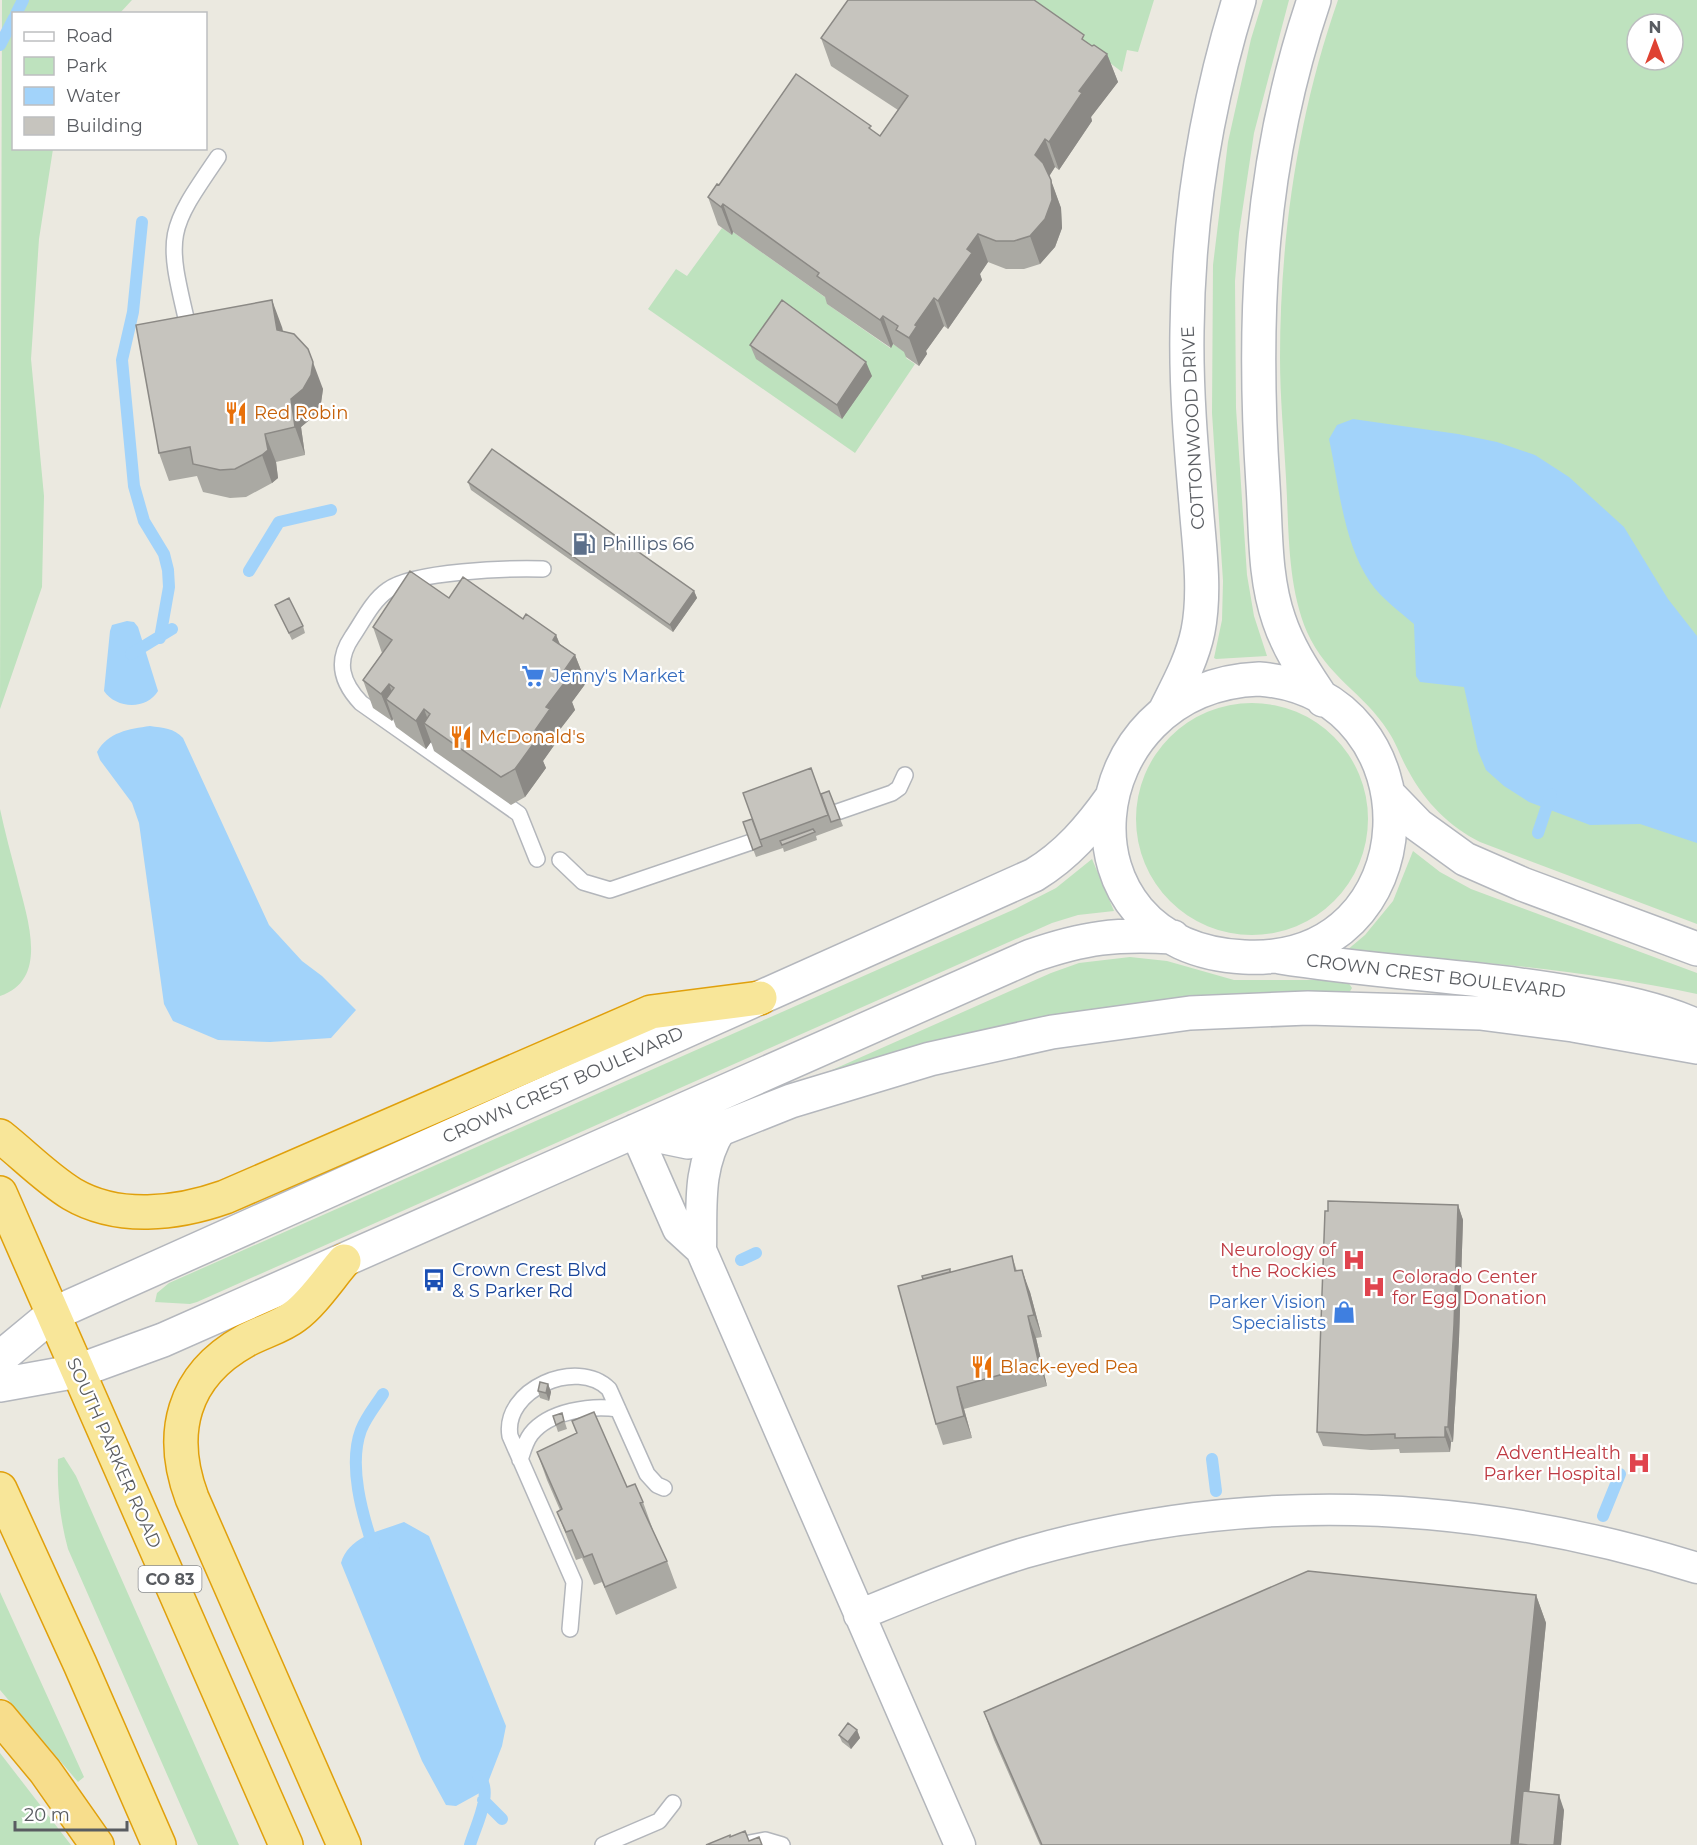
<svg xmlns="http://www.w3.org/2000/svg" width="1697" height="1845" font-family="Montserrat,sans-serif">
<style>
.green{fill:#bee2be;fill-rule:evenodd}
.water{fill:#a2d3fa}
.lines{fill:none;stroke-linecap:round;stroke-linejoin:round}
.stream{stroke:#a2d3fa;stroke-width:12}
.service-casing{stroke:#b3b6bb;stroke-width:18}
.minor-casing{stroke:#b3b6bb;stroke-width:33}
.secondary-casing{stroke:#b4b7bd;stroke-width:36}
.trunk-casing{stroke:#e0a00c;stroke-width:36}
.motorway-casing{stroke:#e0a00c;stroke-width:36}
.service{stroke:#fff;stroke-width:15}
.minor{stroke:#fff;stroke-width:30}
.secondary{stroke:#fff;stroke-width:33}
.trunk{stroke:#f8e699;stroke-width:33}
.motorway{stroke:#f7dd8c;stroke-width:33}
.wall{fill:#aaa9a3}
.shaded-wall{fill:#8b8985}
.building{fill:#c6c4be;stroke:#8b8985;stroke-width:1.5}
.labels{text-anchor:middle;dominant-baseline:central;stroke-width:4.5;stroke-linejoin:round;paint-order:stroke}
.shield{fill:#fff;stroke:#8b8d90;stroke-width:1.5}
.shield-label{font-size:16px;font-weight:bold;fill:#595c61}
.food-label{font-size:18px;fill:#c56008;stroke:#fff;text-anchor:start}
.street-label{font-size:18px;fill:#595c61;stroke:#fff}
.service-label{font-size:18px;fill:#4e5e75;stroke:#fff;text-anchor:start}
.shop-label{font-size:18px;fill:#366cbe;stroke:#fff;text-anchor:start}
.health-label{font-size:18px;fill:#be3a42;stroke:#fff;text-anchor:end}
.transit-label{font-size:18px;fill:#164399;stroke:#fff;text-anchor:start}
</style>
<rect width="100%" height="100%" fill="#ebe9e0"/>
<path class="green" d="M2 0H132L120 13 14 14V148L53 149 39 239 31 359 44 496 42 587 0 709Z
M1027 0H1154L1138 52 1127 50 1122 72Z
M1263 0H1289L1254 133 1239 233 1235 281 1236 408 1247 575 1254 616 1267 656 1216 659 1214 658 1222 620 1223 581 1212 413 1213 265 1228 142 1251 39Z
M1338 0H1697V924L1480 842C1450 827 1425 802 1409 772 1401 759 1397 744 1388 731 1364 693 1327 677 1307 632 1287 585 1289 528 1286 478 1284 438 1280 398 1280 358 1280 237 1298 114 1338 0ZM1637 24H1673V60H1637Z
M722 228 731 234 733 232 829 300 827 304 890 348 893 344 908 354 906 358 915 364 855 453 648 309 676 269 687 276Z
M1136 819a116 116 0 1 1 232 0a116 116 0 1 1-232 0Z
M0 809C5 832 11 855 17 877 26 915 51 979 0 996Z
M1413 851 1440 872 1471 889 1697 973V994C1581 970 1466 959 1348 953L1346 951 1365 935 1393 901Z
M1092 859 1114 911 1078 915 1052 923 197 1302 190 1304 155 1302 157 1293 169 1283 1015 909 1056 888Z
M1130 957 1167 961 1234 980H1342L1348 982 1352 988 1349 993 825 1078 823 1074 1051 973 1079 963Z
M64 1457 76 1476 239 1845H198L68 1549C60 1520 57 1490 58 1459Z
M0 1592 84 1777 78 1782 0 1690Z
M0 1753 71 1845H0Z"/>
<path class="water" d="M1353 419 1458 434 1497 442 1535 455 1569 477 1624 527 1668 599 1697 636V843L1640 824 1590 825 1529 802 1504 786 1486 770 1478 751 1464 687 1420 682 1416 676 1414 624C1399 611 1382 599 1370 582 1343 542 1339 485 1329 439L1337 425Z
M127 621 134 622 138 627 158 691C147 710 116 709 104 691L110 631 112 625Z
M150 726C163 728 174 728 183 738L269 925 302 961 322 976 356 1010 331 1038 270 1042 218 1040 173 1021 164 1004 139 823 132 803 100 760 97 752C108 732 129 729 150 726Z
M404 1522 429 1536 506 1726 502 1746 485 1790 456 1806 446 1805 422 1761 341 1563C349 1536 380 1531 404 1522Z"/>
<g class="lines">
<path class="stream" d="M16 14 23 0
M0 45 14 18
M142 222 133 312 122 360 134 486 144 521 164 554 168 570 169 587 160 638
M249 571 279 522 331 510
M131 654 172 629
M1538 833 1551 794
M741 1260 756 1253
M1212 1459 1216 1491
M1603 1516 1620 1474
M374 1549C362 1514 348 1465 361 1430 366 1417 376 1405 383 1394
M483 1800 502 1819
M470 1845C475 1827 495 1790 478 1776"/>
<g class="service-casing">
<path id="service" d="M187 322C166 234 167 231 218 157
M820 818 892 793 899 788 905 775
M537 859 519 814 361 703C342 683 335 662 352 637 363 621 372 601 388 590 413 571 510 568 543 569
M560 860 583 882 610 890 769 836
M520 1460C523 1451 525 1442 531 1434 549 1411 591 1405 618 1409
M570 1629 574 1582 510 1436C502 1390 577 1357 609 1389L647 1474 657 1485 664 1488
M603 1845 659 1821 673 1803
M739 1845 765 1840 782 1845"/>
</g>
<g class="minor-casing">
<path id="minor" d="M635 1131 678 1229 701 1250 960 1845
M701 1250C702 1207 697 1167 721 1129
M859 1615C913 1593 968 1570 1024 1553 1249 1488 1475 1499 1697 1568"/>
</g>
<g class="secondary-casing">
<path id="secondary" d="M1314 0C1259 163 1252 315 1263 485 1266 530 1264 577 1279 620 1289 650 1306 674 1323 700
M1259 679C1441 693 1431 967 1244 957 1049 947 1075 686 1259 679Z
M1165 711C1178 685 1192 660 1198 631 1206 590 1199 545 1196 504 1191 447 1186 389 1187 331 1188 219 1206 107 1239 0
M1389 795 1418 825 1465 859 1522 884 1697 949
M1280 957C1379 973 1479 976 1578 994 1619 1001 1659 1009 1697 1026
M635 1131 688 1142 791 1101 930 1059 1052 1032 1190 1013 1308 1008 1480 1013 1573 1025 1697 1047
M0 1358 53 1314 1034 875C1067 855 1090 828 1112 797
M0 1385 78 1371 163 1340 1031 956C1086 937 1115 934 1173 937"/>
</g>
<g class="trunk-casing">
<path id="trunk" d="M0 1136C24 1155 46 1178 72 1194 118 1221 177 1214 225 1197L651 1012 760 998
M0 1193 286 1845
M0 1489 80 1664 159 1845
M344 1845 192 1498C168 1434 182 1376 245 1341 261 1332 281 1327 295 1316 312 1304 330 1277 344 1261"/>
</g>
<g class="motorway-casing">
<path id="motorway" d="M0 1717 45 1771 97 1845"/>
</g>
<use href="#service" class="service"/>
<use href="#minor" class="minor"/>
<use href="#secondary" class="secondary"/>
<use href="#trunk" class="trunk"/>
<use href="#motorway" class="motorway"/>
</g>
<path class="wall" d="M821 38 1087 42 1092 46 1107 54 1118 82 1091 117 1092 121 1059 170 1055 167 1049 176 1061 208 1062 228 1055 247 1040 264 1024 269H1006L988 262 980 274 982 280 948 329 944 326 926 351 927 354 919 366 906 357 904 352 893 344 891 348 827 304 825 297 733 232 732 235 718 225 708 197 719 185 872 130 880 136 898 110 831 66Z
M282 327 283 331 323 389 321 403 313 417 301 427 305 455 276 462 278 478 272 483 246 497 230 498 203 492 197 476 169 481 159 453Z
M750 345 872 376 842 419 756 359Z
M468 482 694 591 697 598 673 632 471 490Z
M449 598 523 619 556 635 560 644 575 655 586 683 572 702 575 710 558 732 560 737 543 761 546 768 525 797 511 805 434 751 431 742 426 749 396 727 393 719 392 721 373 708 363 680 382 653 373 627Z
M275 605 303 626 305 633 292 640Z
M829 791 843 826 816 836 817 840 784 852 783 848 756 857 743 822Z
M1458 1205 1463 1220 1459 1339 1453 1442H1451L1450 1452 1400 1453 1399 1449 1371 1450 1323 1446 1317 1432Z
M1012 1256 1017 1271 1030 1292 1042 1337 1036 1338 1047 1386 964 1409 972 1438 943 1445 936 1424 951 1272Z
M548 1384 551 1392 549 1401 540 1398 538 1391Z
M562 1413 567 1429 558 1432 553 1416Z
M572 1421 627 1487 643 1502 653 1530H652L667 1561 677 1588 616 1615 602 1582 594 1585 582 1558 576 1560 557 1512 560 1510 547 1480 537 1452 577 1434Z
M1536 1595 1546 1623 1529 1792 1564 1810 1561 1845H1040L994 1740 984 1712Z
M857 1730 860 1738 851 1749 842 1742 839 1735Z"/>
<path class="shaded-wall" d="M1107 54 1118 82 1091 117 1092 121 1059 170 1049 142 1079 91Z
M1045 139 1055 167 1045 183 1035 155Z
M1051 180 1061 208 1062 228 1055 247 1040 264 1030 236Z
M723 204 733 232 732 235 721 207Z
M978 234 988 262 980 274 982 280 948 329 938 301 967 249Z
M934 298 944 326 926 351 927 354 919 366 909 338 915 325Z
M272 300 282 327 287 357 277 330Z
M883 316 893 344 891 348 880 320Z
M308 349 323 389 321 403 313 417 301 427 305 455 295 427 291 399Z
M866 362 872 376 842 419 837 405Z
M265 434 276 462 278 478 272 483 262 455Z
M694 591 697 598 673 632 670 625Z
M556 635 567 663 553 640Z
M575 655 586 683 572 702 575 710 558 732 560 737 543 761 546 768 525 797 515 769 559 678Z
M389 684 397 707 386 699 393 719 392 721 381 694Z
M424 709 431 728 424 723 431 742 426 749 416 721Z
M1458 1205 1463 1220 1459 1339 1453 1442 1448 1427Z
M1022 1270 1030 1292 1042 1337 1034 1315Z
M1028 1316 1036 1338 1047 1386 1039 1364Z
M548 1384 551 1392 549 1401 546 1393Z
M957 1387 964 1409 972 1438 964 1416Z
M1445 1427 1451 1442 1450 1452 1445 1437Z
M1536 1595 1546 1623 1524 1845 1518 1844V1845H1511Z
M857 1730 860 1738 851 1749 848 1742Z
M1559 1795 1564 1810 1561 1845H1554Z"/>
<path class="building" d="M848 0H1034L1084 35 1082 39 1092 46 1094 45 1107 54 1079 91 1082 93 1049 142 1045 139 1035 155 1043 163 1051 180 1052 200 1045 219 1030 236 1014 241H996L978 234 967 249 972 253 938 301 934 298 915 325 917 326 909 338 896 330 898 326 883 316 880 320 817 276 819 273 723 204 721 207 708 197 717 184 719 185 796 74 871 126 869 128 880 136 908 96 821 38Z
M272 300 277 330 294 334 308 349 313 362 311 375 303 389 291 399 295 427 265 434 268 450 262 455 235 469 220 470 193 464 190 447 159 453 136 325Z
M782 300 866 362 837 405 750 345Z
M492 449 694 591 670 625 468 482Z
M410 571 449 598 463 577 523 619 526 614 556 635 553 640 575 655 559 678 565 682 546 707 550 709 531 736 536 740 515 769 501 777 424 723 430 714 424 709 416 721 386 699 394 688 389 684 381 694 363 680 392 640 373 627Z
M289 598 303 626 289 633 275 605Z
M811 768 828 815 760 840 743 793Z
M829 791 840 819 831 822 821 794Z
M752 819 762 846 753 850 743 822Z
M813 829 815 832 782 845 780 841Z
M1328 1201 1458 1205 1454 1325 1448 1427H1445V1437L1395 1438V1434L1365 1435 1317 1432 1325 1211H1328Z
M1012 1256 1015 1271 1022 1270 1034 1315 1028 1316 1039 1364 957 1387 964 1416 936 1424 898 1286Z
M950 1269V1272L923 1279 922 1276Z
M540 1382 548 1384 546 1393 538 1391Z
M594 1412 627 1487 635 1484 643 1502 640 1503 667 1561 605 1587 592 1554 584 1557 572 1530 566 1532 557 1512 562 1509 537 1452 577 1433 572 1421Z
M562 1413 564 1421 556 1425 553 1416Z
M1308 1571 1536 1595 1511 1845H1042L984 1712Z
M848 1723 857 1730 848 1742 839 1735Z
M1523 1791 1559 1795 1554 1845H1528L1518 1844Z
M745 1831 749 1841 759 1837 762 1845H706L730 1835V1837Z"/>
<defs>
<g id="restaurant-bare" transform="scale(1.8)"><path d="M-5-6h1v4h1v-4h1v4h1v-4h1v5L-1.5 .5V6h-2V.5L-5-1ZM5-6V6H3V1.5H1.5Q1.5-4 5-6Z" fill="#e8710a" stroke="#fff" stroke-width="2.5" paint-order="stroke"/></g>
<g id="fuel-bare" transform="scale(1.8)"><path d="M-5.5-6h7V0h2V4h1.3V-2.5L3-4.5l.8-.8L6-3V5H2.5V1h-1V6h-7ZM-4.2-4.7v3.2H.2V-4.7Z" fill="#5c6f8a" stroke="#fff" stroke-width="2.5" paint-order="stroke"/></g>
<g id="supermarket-bare" transform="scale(1.8)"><path d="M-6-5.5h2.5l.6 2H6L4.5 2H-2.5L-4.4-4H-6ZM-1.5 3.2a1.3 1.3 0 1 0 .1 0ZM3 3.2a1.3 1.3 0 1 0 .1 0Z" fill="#3f7fe0" stroke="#fff" stroke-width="2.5" paint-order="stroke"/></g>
<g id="hospital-bare" transform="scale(1.8)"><path d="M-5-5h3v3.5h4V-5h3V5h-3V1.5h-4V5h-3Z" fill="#e0444e" stroke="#fff" stroke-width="2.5" paint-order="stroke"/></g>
<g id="bus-bare" transform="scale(1.8)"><path d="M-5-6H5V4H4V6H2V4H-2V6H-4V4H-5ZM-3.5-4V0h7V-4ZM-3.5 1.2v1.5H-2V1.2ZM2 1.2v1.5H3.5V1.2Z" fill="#1a4fb4" stroke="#fff" stroke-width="2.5" paint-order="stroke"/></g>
<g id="shop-bare" transform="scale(1.8)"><path d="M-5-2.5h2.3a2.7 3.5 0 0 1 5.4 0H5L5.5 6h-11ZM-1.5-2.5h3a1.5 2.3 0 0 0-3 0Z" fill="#3f7fe0" stroke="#fff" stroke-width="2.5" paint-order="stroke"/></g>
</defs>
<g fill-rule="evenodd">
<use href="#restaurant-bare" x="236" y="413"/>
<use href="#fuel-bare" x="584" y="544"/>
<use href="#supermarket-bare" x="533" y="676"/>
<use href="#restaurant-bare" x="461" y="737"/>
<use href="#hospital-bare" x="1354" y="1260"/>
<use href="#bus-bare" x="434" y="1280"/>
<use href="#hospital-bare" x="1374" y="1287"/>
<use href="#shop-bare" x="1344" y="1312"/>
<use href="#restaurant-bare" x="982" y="1367"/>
<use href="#hospital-bare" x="1639" y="1463"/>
</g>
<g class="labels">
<rect class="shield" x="138.5" y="1566" width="63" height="26" rx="4.5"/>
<g class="shield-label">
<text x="170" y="1579">CO 83</text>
</g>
<g class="food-label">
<text x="254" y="413">Red Robin</text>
<text x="479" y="737">McDonald's</text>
<text x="1000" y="1367">Black-eyed Pea</text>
</g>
<g class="street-label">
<text transform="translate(1193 428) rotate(-93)">COTTONWOOD DRIVE</text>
<text transform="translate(1436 976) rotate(7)">CROWN CREST BOULEVARD</text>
<text transform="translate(563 1085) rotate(-24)">CROWN CREST BOULEVARD</text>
<text transform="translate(114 1453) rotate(66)">SOUTH PARKER ROAD</text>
</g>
<g class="service-label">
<text x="602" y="544">Phillips 66</text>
</g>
<g class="shop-label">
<text x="551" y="676">Jenny's Market</text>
<text x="1326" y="1302" text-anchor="end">Parker Vision<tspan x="1326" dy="21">Specialists</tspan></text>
</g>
<g class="health-label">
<text x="1336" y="1250">Neurology of<tspan x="1336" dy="21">the Rockies</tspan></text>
<text x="1392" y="1277" text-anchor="start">Colorado Center<tspan x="1392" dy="21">for Egg Donation</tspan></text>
<text x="1621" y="1453">AdventHealth<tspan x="1621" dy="21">Parker Hospital</tspan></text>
</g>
<g class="transit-label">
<text x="452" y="1270">Crown Crest Blvd<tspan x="452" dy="21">&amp; S Parker Rd</tspan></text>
</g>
</g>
<rect x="12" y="12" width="195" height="138" fill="#ffffff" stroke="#bdbec0" stroke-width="1.5"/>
<rect x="24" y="32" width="30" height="9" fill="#ffffff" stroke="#bdbec0" stroke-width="1.5"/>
<text x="66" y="42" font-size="18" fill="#595c61">Road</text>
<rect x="24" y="57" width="30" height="18" fill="#bee2be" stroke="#bdbec0" stroke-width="1.5"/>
<text x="66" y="72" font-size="18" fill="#595c61">Park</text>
<rect x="24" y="87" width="30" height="18" fill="#a2d3fa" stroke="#bdbec0" stroke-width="1.5"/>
<text x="66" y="102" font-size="18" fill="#595c61">Water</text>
<rect x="24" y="117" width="30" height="18" fill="#c6c4be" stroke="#bdbec0" stroke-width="1.5"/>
<text x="66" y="132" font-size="18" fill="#595c61">Building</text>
<g transform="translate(1655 42)"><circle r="28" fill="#ffffff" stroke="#bdbec0" stroke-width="1.5"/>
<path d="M0-4.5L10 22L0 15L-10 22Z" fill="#df4232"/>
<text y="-9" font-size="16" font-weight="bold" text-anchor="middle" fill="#595c61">N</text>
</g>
<path d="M15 1821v9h112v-9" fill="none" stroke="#595c61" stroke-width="3"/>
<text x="24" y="1821" font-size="18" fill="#595c61" stroke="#ffffff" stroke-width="4.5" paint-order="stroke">20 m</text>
</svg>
